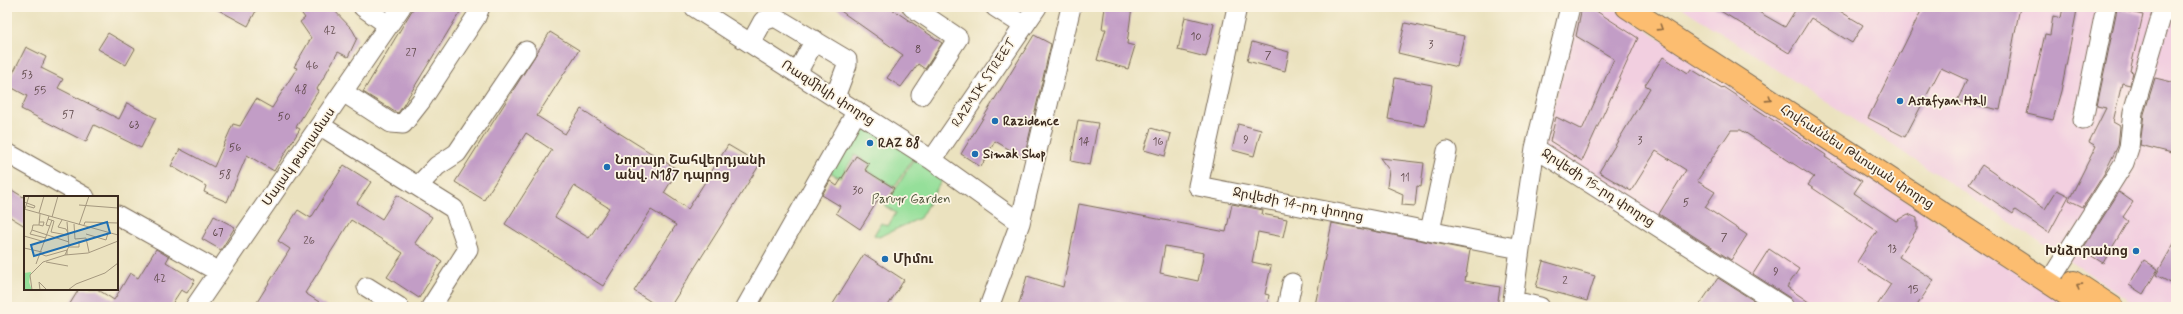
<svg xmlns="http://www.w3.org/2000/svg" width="2183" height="314" font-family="Mynerve,'Noto Sans Armenian',sans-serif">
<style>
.built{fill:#f2cfe0}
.green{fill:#95df9a;stroke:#68845c}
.building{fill:#c29dc6;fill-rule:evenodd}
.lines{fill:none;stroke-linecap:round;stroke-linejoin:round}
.minor-casing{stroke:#796a56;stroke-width:21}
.major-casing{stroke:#796a56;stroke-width:24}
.minor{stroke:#fff;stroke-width:19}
.major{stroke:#fcbd6f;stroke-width:22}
.oneway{stroke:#926c42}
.poi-dot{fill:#1f6fb2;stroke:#fcf5e5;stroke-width:1.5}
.labels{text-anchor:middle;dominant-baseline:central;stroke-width:3.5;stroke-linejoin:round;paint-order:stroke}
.number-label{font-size:11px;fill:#5d4748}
.street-label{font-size:13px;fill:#3b2a1e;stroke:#fcf5e5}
.poi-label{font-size:13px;font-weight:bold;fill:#3b2a1e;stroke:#fcf5e5;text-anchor:start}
.park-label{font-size:13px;fill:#52573d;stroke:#fcf5e5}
.inset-road{fill:none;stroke:#a5987f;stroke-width:1}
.view{fill:#1f6fb2;fill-opacity:0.15;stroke:#1f6fb2;stroke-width:2}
.inset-edge{fill:none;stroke:#3b2a1e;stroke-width:2}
</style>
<rect width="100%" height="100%" fill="#fcf5e5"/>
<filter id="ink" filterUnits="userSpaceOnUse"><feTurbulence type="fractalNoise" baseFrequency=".025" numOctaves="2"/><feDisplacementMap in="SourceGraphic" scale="8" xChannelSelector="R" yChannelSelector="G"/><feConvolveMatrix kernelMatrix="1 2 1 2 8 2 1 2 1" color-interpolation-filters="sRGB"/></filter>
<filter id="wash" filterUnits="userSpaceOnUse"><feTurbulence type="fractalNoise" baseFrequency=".012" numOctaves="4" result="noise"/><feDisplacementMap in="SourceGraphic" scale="16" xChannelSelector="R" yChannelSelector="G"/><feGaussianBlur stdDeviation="0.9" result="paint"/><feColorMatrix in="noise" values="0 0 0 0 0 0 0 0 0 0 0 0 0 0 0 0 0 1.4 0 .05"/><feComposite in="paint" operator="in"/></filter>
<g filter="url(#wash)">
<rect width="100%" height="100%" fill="#ebe2bf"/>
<path class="built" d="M1580 7H1612L2069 307H1771L1539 159Z
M1681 7H2176V307H2140Z"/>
<path class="green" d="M857 114 917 152 894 187 867 170 870 164 855 155 840 178 826 170Z
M918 153 946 173 920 218 879 237 874 235 881 223 888 226 896 213 885 206Z"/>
<g id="blocks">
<path class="building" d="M213 7H258L248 26Z
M297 7H331L352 29 357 38 348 57 338 52 317 89 319 90 296 127 300 129 274 171 247 155 227 202 204 192 206 186 171 166 180 149 214 167 233 124 240 126 256 99 272 108 297 68 294 67 311 38 300 22 305 18Z
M414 7H463L401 109 398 113 395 112 363 92Z
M835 7H889L942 43 925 69 918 64 901 87 887 78 903 55Z
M1105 7H1132L1127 44 1135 46 1128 69 1097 60 1106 29H1102Z
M1582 7H1590L1638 38 1582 161 1550 141 1556 117 1582 130 1614 59 1576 36Z
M1714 7H1750L1785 27 1796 9 1792 7H1833L1863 25 1852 43 1811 18 1789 53Z
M1923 7H2020L2000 110 1957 101 1967 80 1941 68 1905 137 1868 118Z
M2063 7 2077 10 2061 91 2053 120 2027 114 2045 34 2050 35 2053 16 2061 18Z
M2117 9 2143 15 2130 71 2133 72 2130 85 2122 83 2113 122 2120 126 2118 146 2104 174 2083 207 2069 200 2096 146 2089 142 2106 108 2097 106Z
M1185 17 1214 24 1206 57 1178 50Z
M1405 23 1464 36 1457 67 1398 53Z
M550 32 579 50 537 116 565 134 581 109 678 170 664 193 688 209 728 145 760 164 670 307H659L634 291 676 225 651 210 603 286 505 224 552 150 526 133 484 200 455 182ZM574 186 609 208 589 238 555 217Z
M108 33 135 49 126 65 98 49Z
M1034 35 1051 44 1024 158 995 141 981 167 961 154Z
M1252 42 1289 52 1285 71 1247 61Z
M26 47 46 57 41 68 63 79 58 88 119 119 127 103 156 118 141 148 94 125 86 142 21 109 27 96 7 85Z
M1663 57 1688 73 1691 69 1722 88 1723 87 1826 155 1825 157 1862 181 1854 193 1896 221 1908 214 1917 218V229L1899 257 1934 280 1916 307H1876L1891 284 1857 262 1877 231 1808 185 1814 177 1741 130H1731L1697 181 1715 192 1705 207 1747 235 1731 260 1659 214 1686 170 1656 151 1631 191 1599 172 1650 88 1645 85Z
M1395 78 1432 85 1425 126 1388 119Z
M2155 78 2176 83V154L2140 145 2144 114Z
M1078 120 1098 123 1090 165 1071 161Z
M1238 124 1261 130 1254 156 1232 150Z
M1151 128 1171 134 1165 156 1144 150Z
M856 156 869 164 865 170 894 188 886 201 880 197 860 229 836 213 840 206 822 195 830 181 837 186Z
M1380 158 1424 163 1421 187 1417 186 1415 206 1402 205 1403 194 1387 187 1389 170Z
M344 165 371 182 357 203 382 219 397 195 432 217 415 243 442 261 419 298 387 277 403 253 351 220 305 293 327 307H254L290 249 278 241 298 210 311 218Z
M1982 165 2045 209 2057 190 2069 196 2049 233 2015 210 2013 214 1969 184Z
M7 187 25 198V226L7 215Z
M2119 192 2133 202 2123 217 2128 221 2103 263 2082 250Z
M1079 204 1226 232 1232 204 1263 210 1262 214 1287 219 1283 237 1258 232 1252 262 1271 266 1265 294 1269 295 1267 307H1018L1027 276 1063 287ZM1165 246 1204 253 1198 281 1160 273Z
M214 216 235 227 221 250 202 239Z
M1332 223 1470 250 1465 281 1500 287 1497 307H1323L1315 305Z
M2176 240V286L2156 275Z
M156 249 169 257 166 262 195 280 187 293 181 290 170 307H68L79 289H97L114 300 130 273 138 278Z
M1769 249 1799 269 1787 287 1816 307H1795L1790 298 1753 274Z
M864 254 904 280 887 307H831Z
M2144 260 2158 269 2143 294 2129 285Z
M1543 261 1595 276 1587 301 1536 287Z
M1718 278 1764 307H1698Z"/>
</g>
</g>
<g filter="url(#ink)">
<use href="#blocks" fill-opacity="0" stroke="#796a56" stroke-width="1"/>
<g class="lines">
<g class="minor-casing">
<path id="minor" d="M363 7 388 25
M694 7 932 160 1020 223
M912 7 958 38 921 95
M995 7 1023 25
M1237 7 1198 186 1520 249 1512 307
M751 43 763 21 775 17 840 56 847 60V65L835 97
M797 73 815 40
M343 92 391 123 403 124 421 101 476 17 480 7
M2083 120 2106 7
M321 126 454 209 468 249 431 307
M1535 148 1784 307
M7 153 85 197
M932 160 1037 7
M418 186 437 166 457 153 526 51
M117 215 219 272
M1430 231 1447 151
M1520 249 1535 148 1570 7
M2056 271 2124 163 2129 148 2133 112 2164 7
M367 287 399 307
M1513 301 1540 307
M195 307 401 7
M746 307 857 111
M989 307 1020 223 1071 7
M1287 307 1292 283"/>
</g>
<g class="major-casing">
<path id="major" d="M1627 7 2086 307
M2074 282 2112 307"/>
</g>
<use href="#minor" class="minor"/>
<use href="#major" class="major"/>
</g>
<defs><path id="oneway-chevron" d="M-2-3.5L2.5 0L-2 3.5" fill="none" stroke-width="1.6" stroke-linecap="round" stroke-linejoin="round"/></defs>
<g class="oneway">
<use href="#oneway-chevron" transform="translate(1660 28) rotate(33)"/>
<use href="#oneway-chevron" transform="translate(1769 99) rotate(33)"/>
<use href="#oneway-chevron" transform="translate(2079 286) rotate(-147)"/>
</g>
</g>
<g class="poi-dot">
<circle cx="1900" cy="101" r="4"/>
<circle cx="995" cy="121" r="4"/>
<circle cx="870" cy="143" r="4"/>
<circle cx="975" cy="154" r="4"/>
<circle cx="607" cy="167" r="4"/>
<circle cx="2136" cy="251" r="4"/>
<circle cx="885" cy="259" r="4"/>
</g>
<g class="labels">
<g class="number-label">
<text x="330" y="31">42</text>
<text x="1196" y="37">10</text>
<text x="1431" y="45">3</text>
<text x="918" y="50">8</text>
<text x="411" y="53">27</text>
<text x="1268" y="56">7</text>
<text x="312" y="66">46</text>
<text x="27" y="75">53</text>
<text x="301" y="90">48</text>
<text x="40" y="91">55</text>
<text x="68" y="115">57</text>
<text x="284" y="117">50</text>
<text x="134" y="125">63</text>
<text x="1246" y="140">9</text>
<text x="1640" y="141">3</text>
<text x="1084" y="142">14</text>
<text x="1158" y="142">16</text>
<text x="235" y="148">56</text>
<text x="225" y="175">58</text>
<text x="1405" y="178">11</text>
<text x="858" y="191">30</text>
<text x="1686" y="203">5</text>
<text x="218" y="233">67</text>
<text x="1724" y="238">7</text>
<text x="309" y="241">26</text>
<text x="1892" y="249">13</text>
<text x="1776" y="272">9</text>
<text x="160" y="279">42</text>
<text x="1565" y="281">2</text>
<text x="1913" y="290">15</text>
</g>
<g class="street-label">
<text transform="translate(984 83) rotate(-56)">RAZMIK STREET</text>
<text transform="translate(828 93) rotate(33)">Ռազմիկի փողոց</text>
<text transform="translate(299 157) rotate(-55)">Մայակ թաղամաս</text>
<text transform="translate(1857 157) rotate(33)">Հովհաննես Թևոսյան փողոց</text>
<text transform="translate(1598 188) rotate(33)">Ջրվեժի 15-րդ փողոց</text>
<text transform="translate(1298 205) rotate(11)">Ջրվեժի 14-րդ փողոց</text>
</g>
<g class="poi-label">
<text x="1908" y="101">Astafyan Hall</text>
<text x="1003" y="121">Razidence</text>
<text x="878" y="143">RAZ 88</text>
<text x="983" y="154">Simak Shop</text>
<text x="615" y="160">Նորայր Շահվերդյանի<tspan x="615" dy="15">անվ. N187 դպրոց</tspan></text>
<text x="2128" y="251" text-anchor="end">Խնձորանոց</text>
<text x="893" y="259">Միմու</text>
</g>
<g class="park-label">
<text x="911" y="199">Paruyr Garden</text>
</g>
</g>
<g transform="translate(24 196)">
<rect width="94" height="94" fill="#ebe2bf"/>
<path d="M7 76 5 86 8 94H0V77Z" fill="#95df9a"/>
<path class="inset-road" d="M0 6 11 10 10 12 3 10M55 9 94 12M0 13 94 39M1 13 5 0M15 17 20 0M16 18 15 29H9L8 34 45 46M25 20 22 29 26 30M28 21 34 0M24 23 30 25 27 36 43 39M38 24 34 31 42 33 44 37M15 26H20L19 30 15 29M50 28 51 43 62 42 65 56M55 29 65 0M60 29 61 26 94 27M8 34 6 38 22 42M62 38 82 44 84 37M0 40 21 46M45 51H55V45M0 52 18 56M17 58 22 60 43 54V59M41 59 45 50 43 26M22 66 44 70M12 68 28 24M8 94 6 79 19 66 41 59 64 57 94 45M16 94 15 86 23 94M44 94 52 88 81 77 94 67"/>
<path class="view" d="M83 26 86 37 10 60 7 49Z"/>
<rect width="94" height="94" class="inset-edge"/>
</g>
<rect width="2183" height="314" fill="none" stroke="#fcf5e5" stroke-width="24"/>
</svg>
